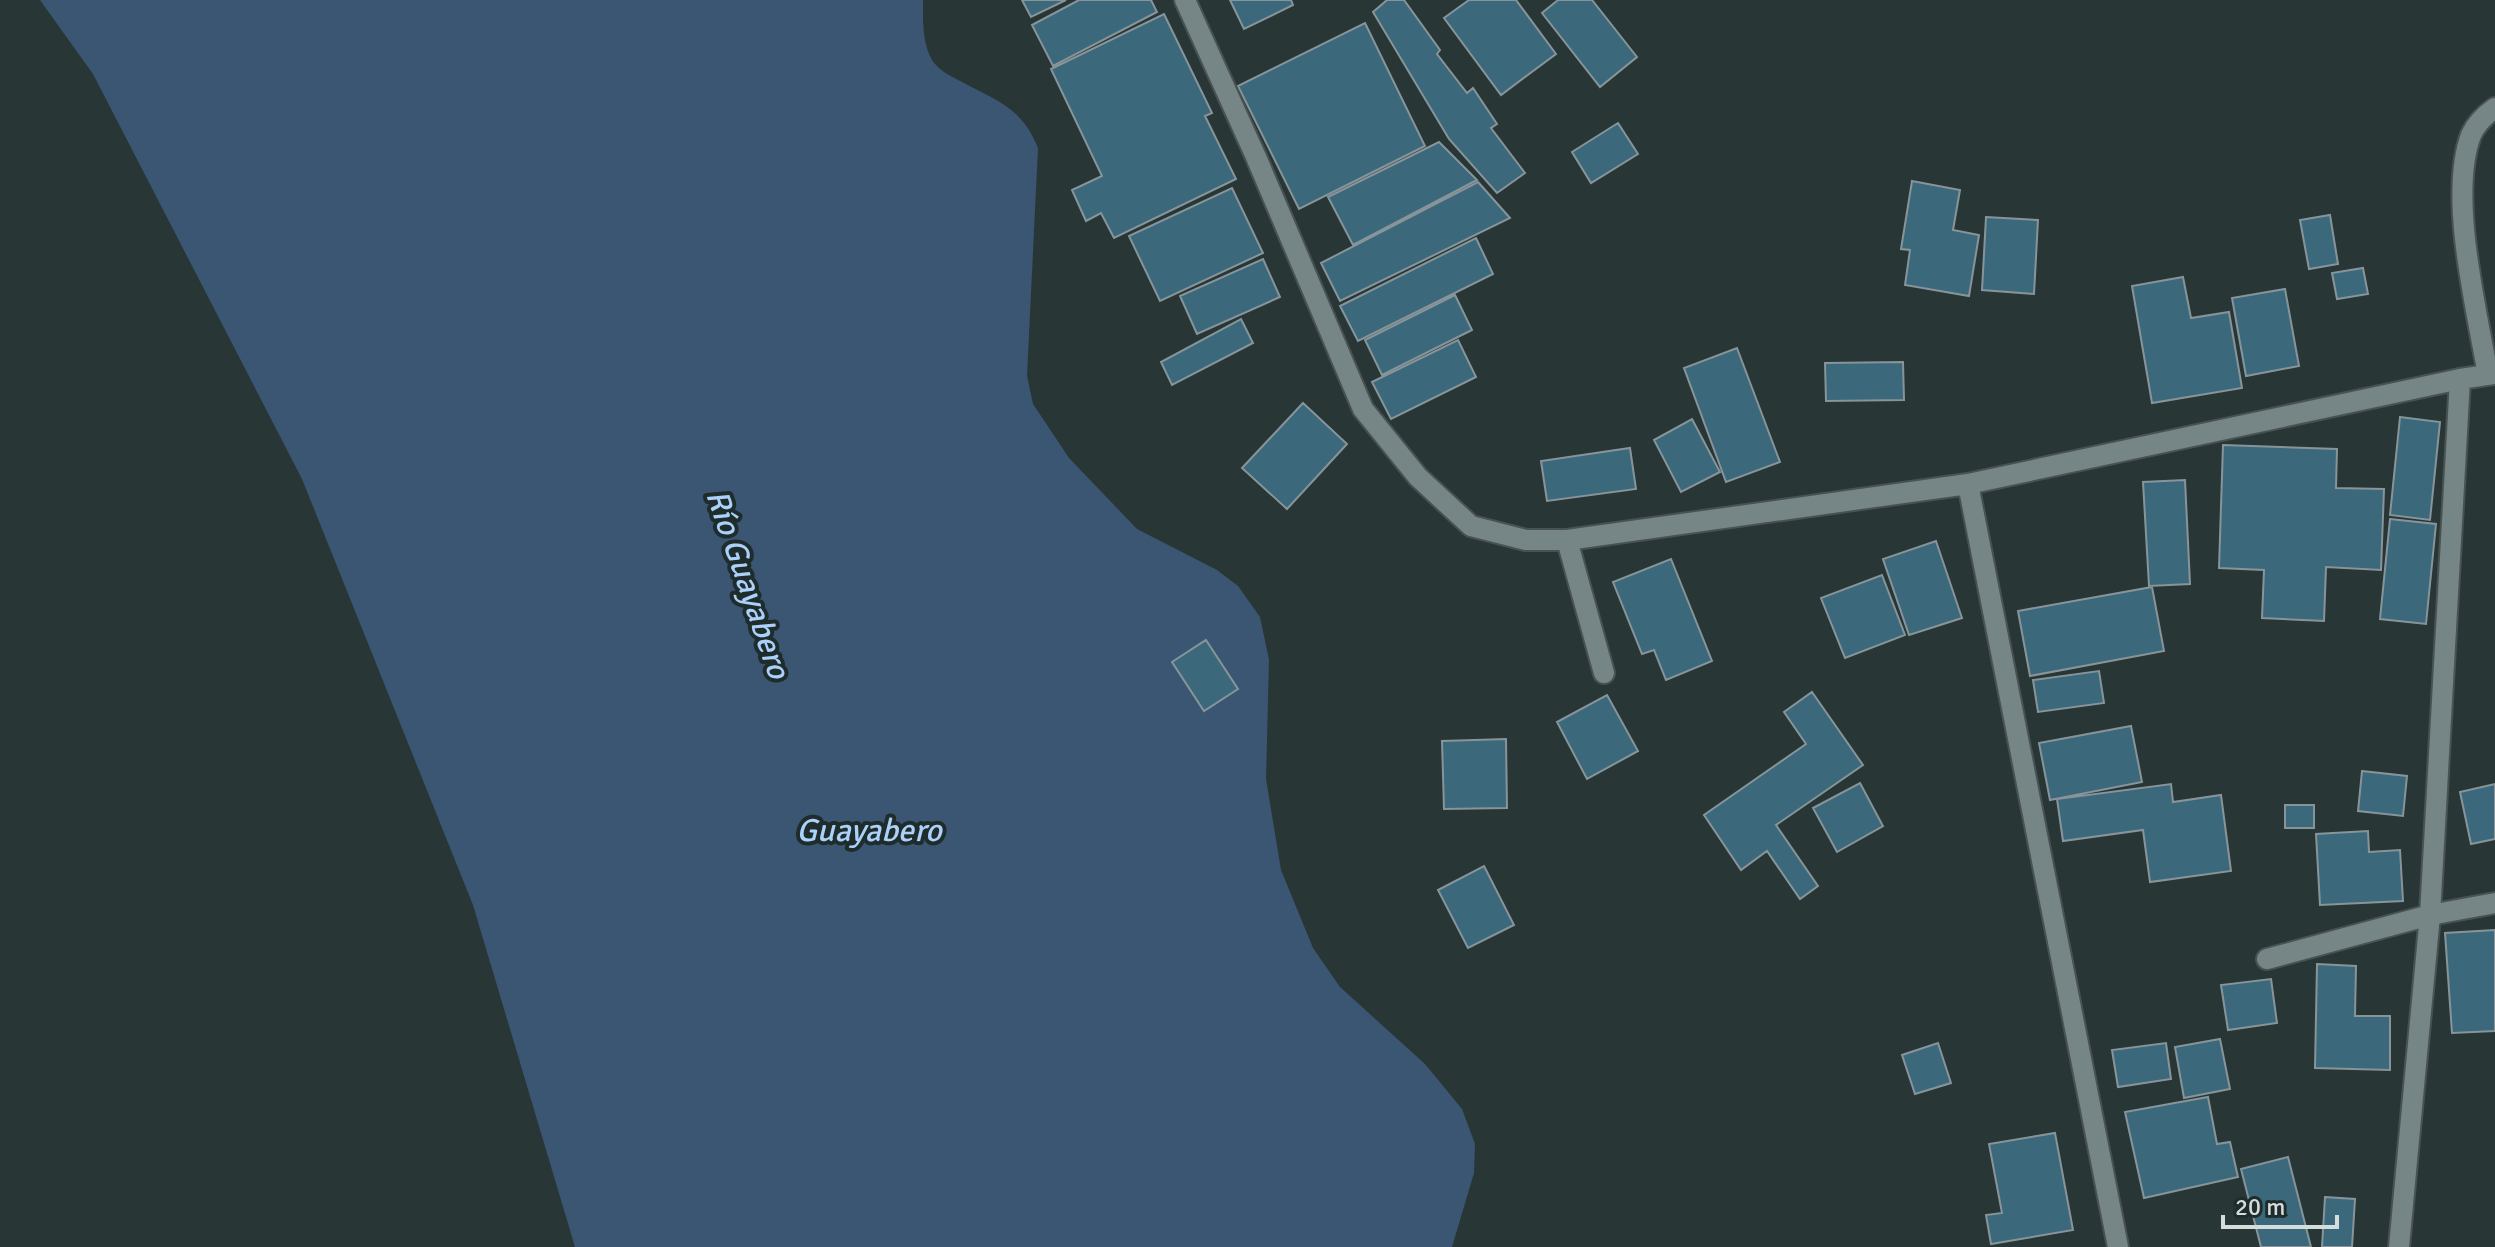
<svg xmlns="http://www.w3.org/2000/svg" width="2495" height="1247" font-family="Signika,sans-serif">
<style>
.water{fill:#3b5673}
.building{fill:#3b697b;stroke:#87949a;stroke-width:2}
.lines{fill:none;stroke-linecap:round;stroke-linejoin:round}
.minor-casing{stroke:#485253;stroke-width:24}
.minor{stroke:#768585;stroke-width:20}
.labels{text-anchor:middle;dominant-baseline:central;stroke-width:8;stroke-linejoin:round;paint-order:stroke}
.water-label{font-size:32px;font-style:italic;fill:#abd0fa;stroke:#1f2c2c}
</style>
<rect width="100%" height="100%" fill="#293636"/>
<path class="water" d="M40 0H923C923 21 922 42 932 60 938 70 952 77 962 82 998 101 1022 108 1038 148L1027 376 1033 404 1069 458 1137 529 1217 570 1238 586 1260 617 1269 660 1266 779 1281 870 1313 948 1340 987 1425 1064 1462 1109 1475 1144 1474 1173 1452 1247H575L473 905 302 479 93 74Z"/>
<path class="building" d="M1022 0H1066L1031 17Z
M1079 0H1151L1157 12 1053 66 1032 25Z
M1230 0H1291L1293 5 1244 29Z
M1387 0H1404L1440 50 1437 54 1467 93 1473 88 1497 124 1491 128 1525 173 1497 193 1449 139 1373 12Z
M1469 0H1516L1556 54 1501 95 1444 18Z
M1558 0H1592L1637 57 1600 87 1542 13Z
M1164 14 1212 113 1205 116 1236 179 1114 238 1101 213 1086 221 1072 190 1102 176 1051 69Z
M1365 23 1425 146 1299 209 1238 86Z
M1618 123 1638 154 1591 183 1572 152Z
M1439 142 1477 180 1353 245 1328 197Z
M1912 181 1960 190 1953 230 1979 235 1969 296 1905 285 1910 250 1901 249Z
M1478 182 1510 218 1340 301 1321 263Z
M1232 188 1263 253 1160 301 1129 236Z
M2330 215 2338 264 2309 269 2300 220Z
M1986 217 2038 220 2034 294 1982 290Z
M1476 238 1493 274 1358 341 1340 306Z
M1263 259 1280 297 1197 334 1180 296Z
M2363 268 2368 294 2337 299 2332 273Z
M2183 277 2191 318 2229 312 2242 388 2152 403 2132 286Z
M2285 289 2299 366 2246 376 2232 298Z
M1455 295 1472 330 1382 375 1365 340Z
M1241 319 1253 343 1172 385 1161 362Z
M1458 340 1476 377 1391 419 1372 382Z
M1737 348 1780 462 1726 482 1684 368Z
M1903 362 1904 400 1826 401 1825 363Z
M1303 403 1347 444 1287 509 1242 468Z
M2400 417 2440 422 2430 520 2390 515Z
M1692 419 1720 472 1681 492 1654 440Z
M2223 445 2337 449 2336 488 2384 489 2381 570 2326 567 2324 621 2262 618 2264 570 2219 568Z
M1630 448 1636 489 1547 501 1541 461Z
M2185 480 2190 584 2149 586 2143 482Z
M2390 519 2436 524 2426 624 2380 619Z
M1936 541 1962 618 1909 635 1883 559Z
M1671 559 1712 661 1666 680 1654 650 1642 654 1613 582Z
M1882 575 1905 635 1845 658 1821 598Z
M2152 587 2164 651 2030 676 2018 611Z
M1206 640 1238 689 1204 711 1172 662Z
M2099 671 2104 703 2038 712 2033 680Z
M1812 692 1863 765 1776 825 1818 886 1800 899 1767 851 1741 870 1704 815 1806 744 1784 712Z
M1607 695 1638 751 1587 779 1557 722Z
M2131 726 2142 782 2050 800 2039 743Z
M1506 739 1507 808 1444 809 1442 741Z
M2362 771 2407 776 2403 816 2358 811Z
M1860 783 1883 826 1837 852 1813 808Z
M2171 784 2173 802 2221 795 2231 871 2150 882 2143 830 2063 841 2057 799Z
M2495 784V839L2471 844 2460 792Z
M2285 805H2314V828H2285Z
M2368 831 2369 852 2400 850 2403 901 2320 905 2316 834Z
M1484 866 1514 925 1468 948 1438 890Z
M2495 930V1031L2452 1033 2445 933Z
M2317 964 2356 966 2355 1016H2390V1070L2315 1068Z
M2271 979 2277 1023 2228 1030 2221 985Z
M2220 1039 2230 1089 2184 1098 2175 1047Z
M1938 1043 1951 1083 1915 1094 1902 1055Z
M2166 1043 2171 1079 2118 1087 2112 1050Z
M2208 1097 2217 1144 2230 1142 2238 1177 2144 1198 2125 1112Z
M2055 1133 2073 1230 1991 1244 1986 1215 2002 1213 1989 1144Z
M2288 1157 2311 1247H2261L2241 1169Z
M2325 1197 2355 1199 2352 1247H2322Z"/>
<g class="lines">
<g class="minor-casing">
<path id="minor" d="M1185 0 1256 157 1363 409 1418 477 1471 526 1526 540H1567
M2488 375C2477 311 2448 196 2471 135 2476 124 2485 115 2495 108
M1968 484 2118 1247
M1604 673 1567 540 1968 484 2460 379 2495 374
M2267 959 2430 915 2495 903
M2399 1247 2430 915 2460 379"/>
</g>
<use href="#minor" class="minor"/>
</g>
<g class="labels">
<g class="water-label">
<text transform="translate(748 584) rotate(71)">Río Guayabero</text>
<text x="869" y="830">Guayabero</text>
</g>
</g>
<path d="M2223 1215v12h114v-12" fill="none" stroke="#d4dcdc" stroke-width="4"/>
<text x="2235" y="1215" font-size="24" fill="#d4dcdc" stroke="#1f2c2c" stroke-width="6" paint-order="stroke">20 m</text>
</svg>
